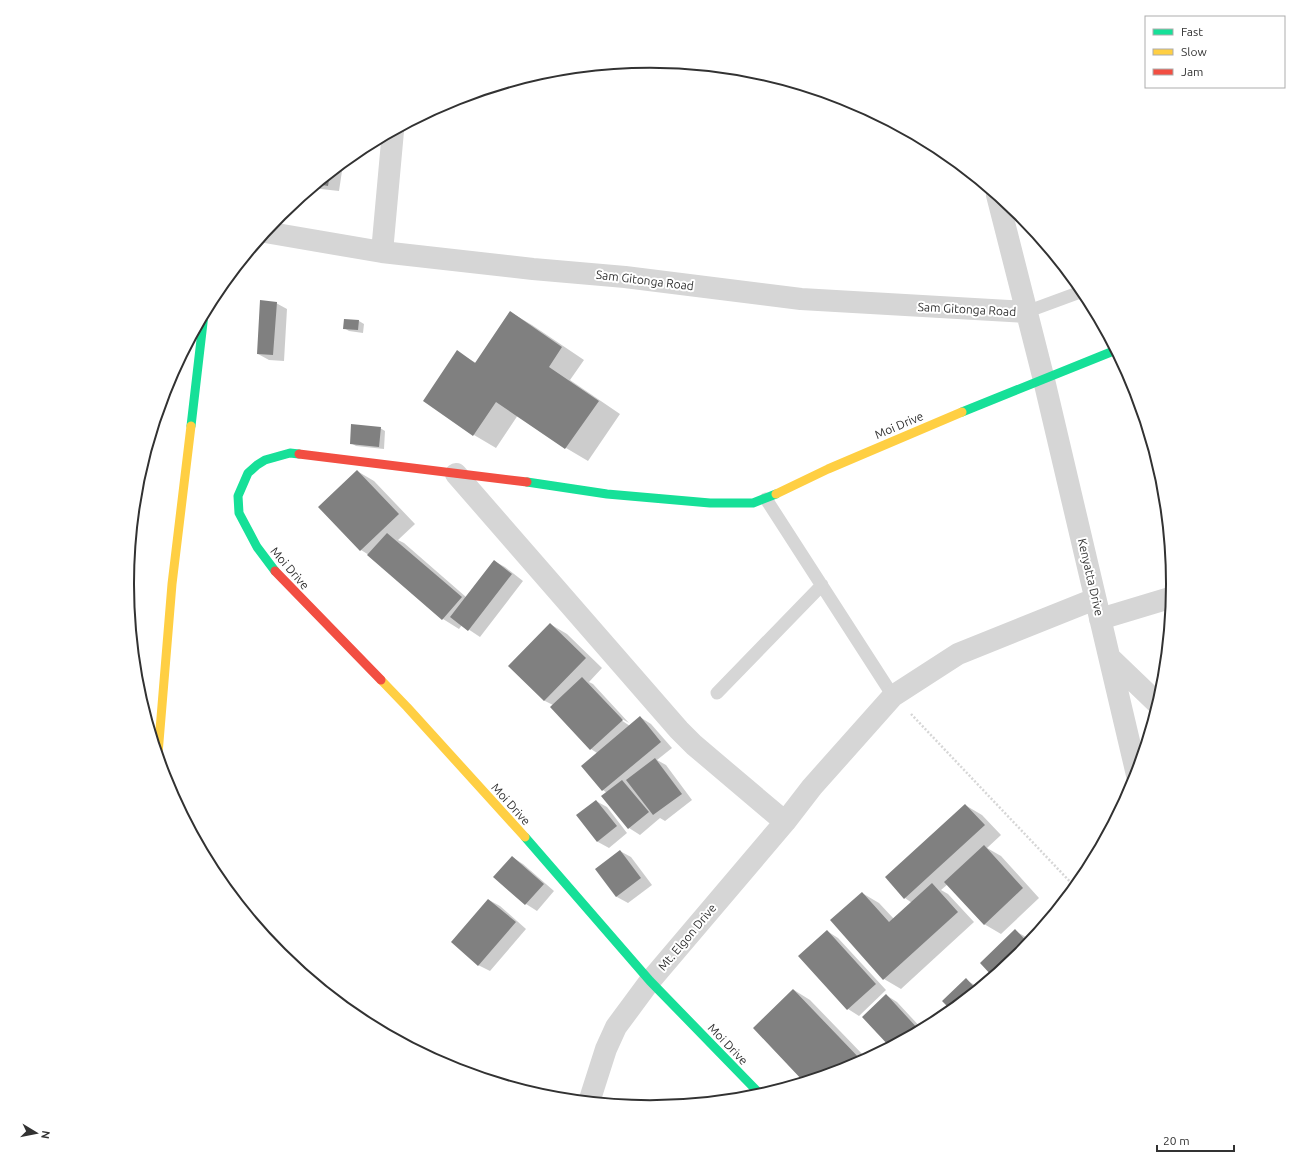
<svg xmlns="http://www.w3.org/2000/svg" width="1301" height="1169" font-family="Ubuntu,sans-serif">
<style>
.shadow{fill:#0003}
.building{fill:#808080}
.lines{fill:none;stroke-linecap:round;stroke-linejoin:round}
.path{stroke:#d6d6d6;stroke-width:2.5;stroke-dasharray:2 2;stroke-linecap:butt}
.lane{stroke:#d6d6d6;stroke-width:13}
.street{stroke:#d6d6d6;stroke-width:22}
.fast{stroke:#16e098;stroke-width:9}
.slow{stroke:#ffcf43;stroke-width:9}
.jam{stroke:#f24e42;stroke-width:9}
.labels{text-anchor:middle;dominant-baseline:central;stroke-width:4;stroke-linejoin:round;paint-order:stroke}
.street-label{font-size:12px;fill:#323232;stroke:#fff}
.rim{fill:none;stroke:#323232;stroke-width:2}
</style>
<rect width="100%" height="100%" fill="#fff"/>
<path class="shadow" d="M337 168 342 171 339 191 312 188Z
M276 303 287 309 284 361 269 360 258 354Z
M510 312 532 325 584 360 570 380 620 414 588 461 566 448 518 415 496 448 474 435 424 401 457 352 476 363Z
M359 321 364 324 363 333 349 331 344 328Z
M380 428 385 431 384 449 356 446 351 443Z
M357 471 374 481 415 524 398 540 404 543 466 597 494 561 505 567 523 581 480 637 462 625 459 629 443 619 369 555 361 550Z
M550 624 567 634 602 668 589 682 593 684 629 723 619 717 618 718 630 726 640 717 651 724 672 748 657 760 666 765 692 800 665 821 660 818 640 835 629 828 607 793 603 790 583 766 597 753 591 749 552 707 553 705 545 701 509 666Z
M596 801 607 807 627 833 609 848 598 842Z
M965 805 982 815 1001 835 987 848 1001 856 1039 898 1001 934 984 924 948 884 941 890 948 894 974 922 901 989 884 979 862 893 879 903 894 919 912 903 905 898Z
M620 851 631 857 652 885 628 903 617 897 596 869Z
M512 857 523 864 554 891 537 911 526 904 495 877Z
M489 900 500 906 526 929 490 971 478 965Z
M827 931 838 938 886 990 859 1016 848 1009Z
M1015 931 1026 937 1031 942 1021 955 994 977 981 963Z
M966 980 980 988 952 1011 944 1001Z
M794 990 810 1000 867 1059 851 1068 805 1082 754 1028Z
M886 995 897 1002 923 1030 891 1047 863 1017Z"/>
<path class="building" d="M330 173 328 186 317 184Z
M260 300 277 302 273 355 257 354Z
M510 311 562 347 549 367 599 401 565 449 496 402 473 436 423 401 457 350 475 363Z
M344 319 359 320 358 330 343 329Z
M351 424 381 427 379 447 350 444Z
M357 470 399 514 360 551 318 507Z
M387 533 462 597 442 620 367 555Z
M494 560 512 574 468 631 450 617Z
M550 623 586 658 544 701 508 666Z
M582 677 623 720 590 750 550 707Z
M640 716 661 742 602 791 581 766Z
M655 758 682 794 653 815 626 780Z
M622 780 649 812 628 829 601 796Z
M596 800 617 826 597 842 576 815Z
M965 804 985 825 904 899 885 877Z
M984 845 1023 888 984 925 944 882Z
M620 850 641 878 616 897 595 869Z
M512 856 544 884 525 905 493 877Z
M932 883 958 912 883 980 830 920 862 892 889 922Z
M488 899 516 922 478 966 451 942Z
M1015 929 1029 944 1021 955 993 977 980 963Z
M827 930 876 984 847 1010 798 956Z
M966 978 977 990 952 1011 942 1001Z
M793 989 863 1062 851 1068 804 1082 753 1028Z
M886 994 920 1031 890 1047 862 1017Z"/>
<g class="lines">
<path class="path" d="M911 714 1076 888"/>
<path class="lane" d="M1026 312 1083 291
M766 499 893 696
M717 693 822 585"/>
<path class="street" d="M997 195 1044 380 1137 775
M265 232 382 252 533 269 625 277 801 299 1026 312
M382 252 393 131
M456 474 679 730 694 745 785 822
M1100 619 1173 597
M1110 658 1159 705
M589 1102 606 1049 616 1027 650 981 785 822 812 787 893 696 958 654 1095 599"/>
<path class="fast" d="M962 412 1116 350
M191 426 204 314
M527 482 607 494 710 503H753L776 494
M275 571 257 547 239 513 238 496 248 473 257 465 265 460 290 453 299 454
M525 837 650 981 761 1095"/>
<path class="slow" d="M776 494 828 469 962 412
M381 680 407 707 525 837
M158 754 172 584 191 426"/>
<path class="jam" d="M299 454 527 482
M275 571 381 680"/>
</g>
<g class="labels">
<g class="street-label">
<text transform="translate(645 280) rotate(7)">Sam Gitonga Road</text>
<text transform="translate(967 309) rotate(3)">Sam Gitonga Road</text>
<text transform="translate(899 425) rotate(-23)">Moi Drive</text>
<text transform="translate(290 568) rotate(49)">Moi Drive</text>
<text transform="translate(1091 577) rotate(77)">Kenyatta Drive</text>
<text transform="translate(511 804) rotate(48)">Moi Drive</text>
<text transform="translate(687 937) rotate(-50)">Mt. Elgon Drive</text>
<text transform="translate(728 1044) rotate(46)">Moi Drive</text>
</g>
</g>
<path d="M0 0H1301V1169H0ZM134 584a516 516 0 1 1 1032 0a516 516 0 1 1-1032 0Z" fill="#fff" fill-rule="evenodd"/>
<path class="rim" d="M134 584a516 516 0 1 1 1032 0a516 516 0 1 1-1032 0Z"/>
<rect x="1145" y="16" width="140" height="72" fill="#ffffff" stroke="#adadad"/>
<rect x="1153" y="29" width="20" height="6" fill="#16e098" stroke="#adadad"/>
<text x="1181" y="36" font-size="12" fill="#323232">Fast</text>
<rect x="1153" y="49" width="20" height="6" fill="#ffcf43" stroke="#adadad"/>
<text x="1181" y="56" font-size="12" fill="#323232">Slow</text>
<rect x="1153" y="69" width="20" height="6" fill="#f24e42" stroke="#adadad"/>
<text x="1181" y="76" font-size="12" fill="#323232">Jam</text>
<g transform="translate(36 1133) rotate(100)" stroke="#ffffff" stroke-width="3" paint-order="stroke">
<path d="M0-3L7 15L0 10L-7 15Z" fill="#323232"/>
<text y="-6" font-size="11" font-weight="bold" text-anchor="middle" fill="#323232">N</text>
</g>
<path d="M1157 1145v6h77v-6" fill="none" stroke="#323232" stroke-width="2"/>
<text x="1163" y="1145" font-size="12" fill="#323232" stroke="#ffffff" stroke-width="3" paint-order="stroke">20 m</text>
</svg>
